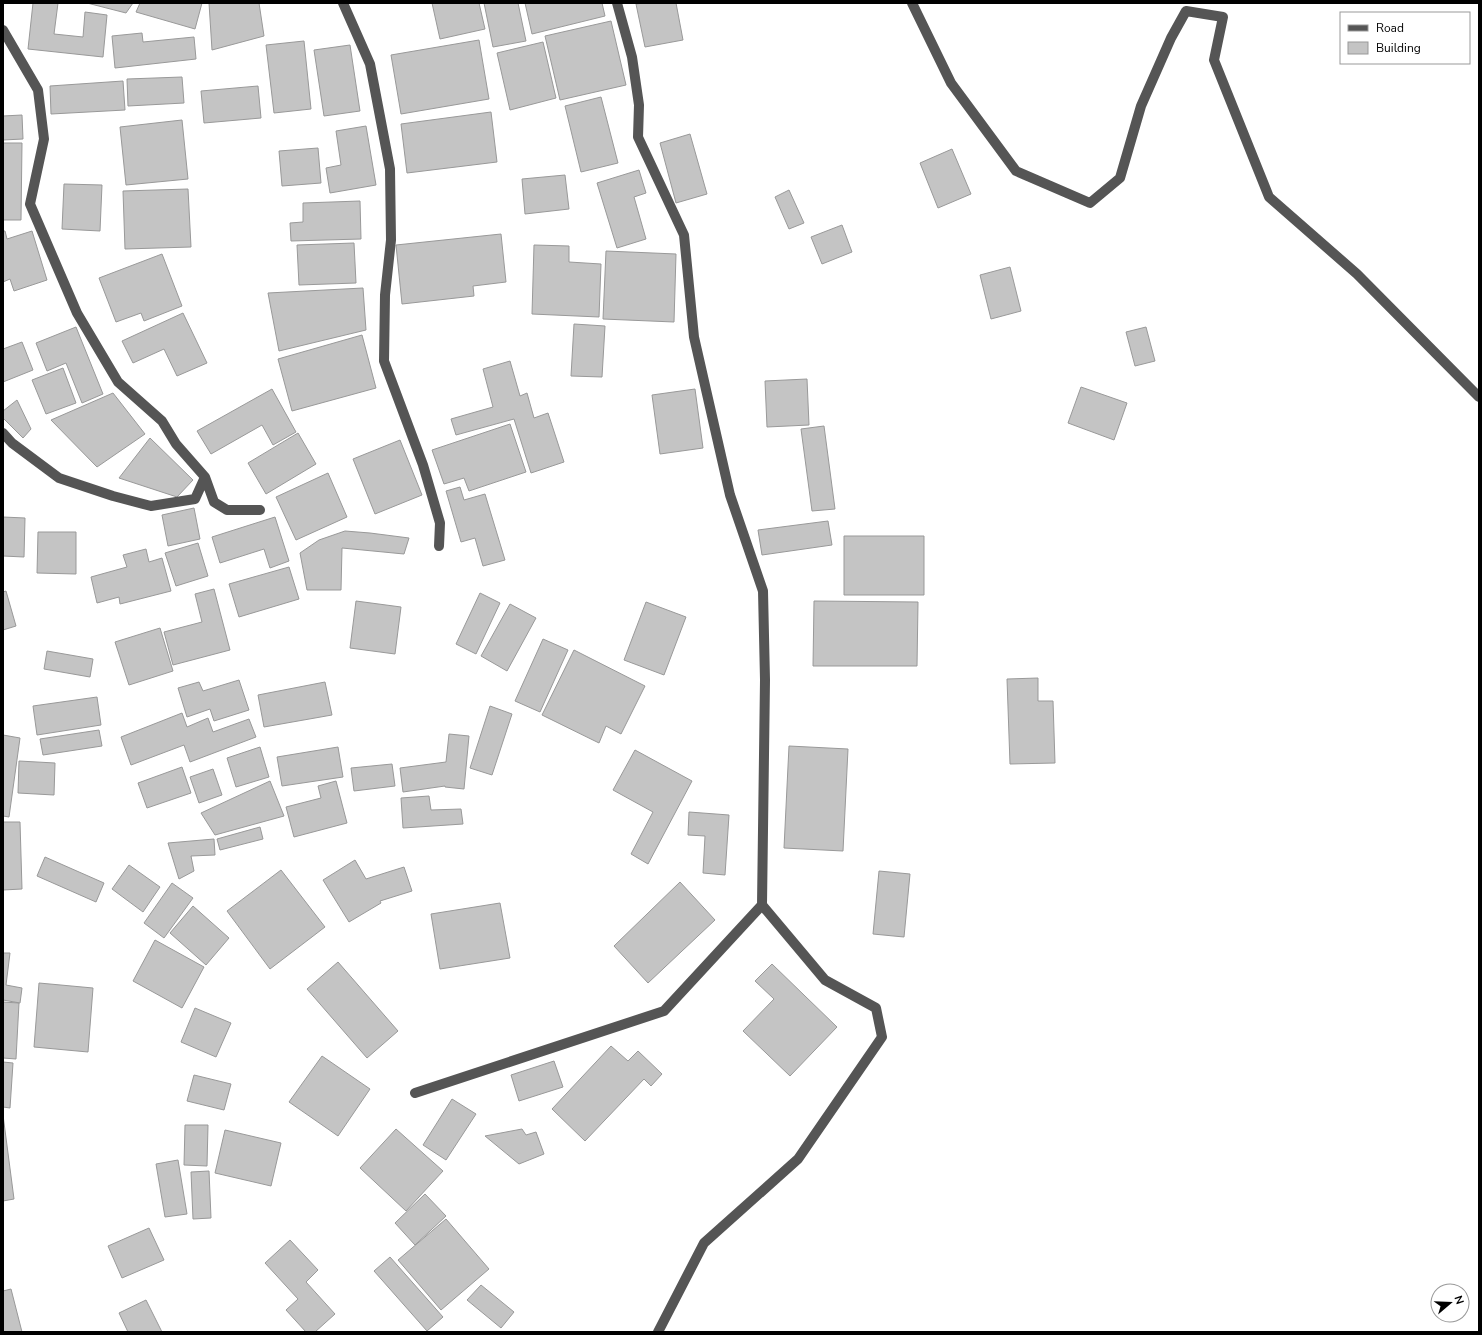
<svg xmlns="http://www.w3.org/2000/svg" width="1482" height="1335" font-family="'Nunito Sans',sans-serif">
<style>
.building{fill:#c4c4c4;stroke:#999}
.lines{fill:none;stroke-linecap:round;stroke-linejoin:round}
.minor{stroke:#555;stroke-width:10}
</style>
<rect width="100%" height="100%" fill="#fff"/>
<path class="building" d="M33 3H58L54 34 83 37 85 12 107 15 103 57 28 49Z
M87 3H133L126 13Z
M140 3H202L195 29 136 12Z
M209 3H259L264 36 212 50Z
M432 3H479L485 29 440 39Z
M484 3H518L526 41 493 47Z
M525 3H602L605 16 532 34Z
M644 3H676L683 40 645 47 636 4Z
M611 21 626 85 560 100 545 36Z
M142 33 143 42 194 37 196 59 115 68 112 36Z
M479 40 489 99 401 114 391 55Z
M304 41 311 109 274 113 266 45Z
M543 42 556 98 510 110 497 53Z
M350 45 360 111 324 116 314 50Z
M182 77 184 103 128 106 127 79Z
M123 81 125 110 51 114 50 86Z
M258 86 261 118 204 123 201 91Z
M601 97 618 163 581 172 565 106Z
M491 112 497 162 407 173 401 124Z
M22 115 23 139 3 140V116Z
M182 120 188 179 126 185 120 127Z
M366 126 376 185 330 193 326 168 341 165 336 131Z
M690 134 707 194 676 203 660 143Z
M3 143H22L21 220H3Z
M318 148 321 183 282 186 279 151Z
M952 149 971 194 938 208 920 163Z
M639 170 646 193 634 197 646 239 617 248 597 183Z
M565 175 569 209 525 214 522 179Z
M64 184 102 185 100 231 62 229Z
M188 189 191 247 125 249 123 191Z
M789 190 804 223 789 229 775 197Z
M360 201 361 239 291 241 290 223 303 222V203Z
M842 225 852 252 822 264 811 237Z
M3 231H5L7 239 32 231 47 280 14 291 10 279 3 282Z
M501 234 506 282 473 286 474 296 402 304 396 245Z
M354 243 356 283 299 285 297 245Z
M534 245 569 246V262L601 264 599 317 532 314Z
M606 251 676 254 674 322 603 319Z
M162 254 182 306 144 321 141 313 116 322 99 278Z
M1010 267 1021 311 991 319 980 275Z
M363 288 366 330 279 351 268 293Z
M183 313 207 363 177 376 164 349 133 363 122 341Z
M574 324 605 326 602 377 571 376Z
M76 327 103 394 82 403 66 363 47 371 36 343Z
M1146 327 1155 361 1135 366 1126 332Z
M362 335 376 388 292 411 278 359Z
M22 342 33 370 3 382V349Z
M510 361 520 396 527 393 534 418 548 413 564 462 531 473 514 419 456 435 451 419 493 407 483 369Z
M63 368 76 403 46 414 32 380Z
M807 379 809 425 767 427 765 381Z
M1081 387 1127 403 1114 440 1068 423Z
M272 389 296 432 273 445 262 425 211 454 197 431Z
M695 389 703 448 660 454 652 395Z
M113 393 145 434 97 467 51 420Z
M17 400 31 429 23 438 3 418V411Z
M510 424 526 472 469 491 464 478 444 484 432 450Z
M824 426 835 509 812 511 801 429Z
M298 433 316 464 266 494 248 463Z
M150 438 193 480 177 497 119 478Z
M400 440 422 495 375 514 353 459Z
M328 473 347 517 296 540 276 497Z
M460 487 464 500 485 494 505 560 483 566 475 538 461 542 446 491Z
M194 508 200 539 168 546 162 515Z
M3 517 25 518 24 557 3 556Z
M275 517 289 561 270 568 264 549 220 563 212 537Z
M828 521 832 545 762 555 758 530Z
M345 531 370 533 409 538 404 554 342 548 341 590H307L300 553 319 540Z
M38 532H76V574L37 573Z
M844 536H924V595H844Z
M198 543 208 576 176 586 165 553Z
M146 549 149 562 162 558 171 591 120 604 119 597 97 603 91 577 127 567 123 555Z
M289 567 299 599 239 617 229 584Z
M214 589 230 650 173 665 164 632 202 622 195 594Z
M6 591 16 626 3 630V592Z
M480 593 500 603 476 654 456 644Z
M356 601 401 607 395 654 350 648Z
M814 601 918 602 917 666H813Z
M646 602 686 617 664 675 624 660Z
M510 604 536 618 507 671 481 656Z
M160 628 173 671 129 685 115 642Z
M543 639 568 650 540 712 515 701Z
M574 650 645 686 621 734 606 726 599 743 542 715Z
M47 651 93 659 90 677 44 669Z
M1038 678V701H1053L1055 763 1010 764 1007 679Z
M239 680 249 710 214 721 210 709 187 717 178 688 199 682 203 691Z
M325 682 332 715 264 727 258 695Z
M97 697 101 725 37 735 33 706Z
M490 706 512 714 492 775 470 768Z
M182 713 187 727 208 718 213 732 249 719 256 737 190 762 184 745 131 765 121 737Z
M99 730 102 746 43 755 40 739Z
M449 734 469 736 464 789 445 787V786L403 792 400 768 446 762Z
M3 735 20 738 9 817 3 816Z
M789 746 848 749 843 851 784 848Z
M260 747 269 777 236 787 227 758Z
M338 747 343 777 282 786 277 757Z
M635 750 692 781 648 864 631 854 653 812 613 790Z
M19 761 55 763 54 795 18 793Z
M392 764 395 786 354 791 351 768Z
M182 767 191 793 147 808 138 783Z
M213 769 222 795 199 803 190 777Z
M270 781 284 816 215 835 201 813Z
M336 781 347 823 294 837 286 807 321 798 318 786Z
M429 796 431 810 461 809 463 824 403 828 401 798Z
M689 812 729 815 725 875 703 873 705 836 688 835Z
M3 822H20L22 889 3 890Z
M260 827 263 839 220 850 217 839Z
M214 839 215 855 191 856 194 871 179 879 168 843Z
M45 857 104 883 96 902 37 876Z
M355 860 366 879 404 867 412 891 380 901 381 903 349 922 323 880Z
M129 865 160 887 143 912 112 889Z
M281 870 325 927 270 969 227 911Z
M879 871 910 874 904 937 873 934Z
M680 882 715 920 648 983 614 946Z
M172 883 193 898 164 938 144 923Z
M500 903 510 958 440 969 431 914Z
M193 906 229 938 206 965 170 933Z
M155 940 204 967 182 1008 133 981Z
M3 953H10L6 985 22 988 20 1003 3 1000Z
M338 962 398 1031 367 1058 307 989Z
M772 964 837 1027 790 1076 743 1031 774 999 755 981Z
M39 983 93 988 88 1052 34 1047Z
M3 1002 19 1003 16 1059 3 1058Z
M195 1008 231 1023 216 1057 181 1042Z
M611 1046 628 1061 638 1051 662 1074 651 1086 644 1079 585 1141 552 1109Z
M322 1056 370 1089 338 1136 289 1102Z
M554 1061 563 1087 519 1101 511 1075Z
M3 1062 13 1063 10 1108 3 1107Z
M194 1075 231 1084 224 1110 187 1101Z
M452 1099 476 1114 446 1160 423 1145Z
M3 1115 14 1199 3 1201Z
M185 1125H208L207 1166 184 1165Z
M396 1129 443 1171 406 1211 360 1168Z
M522 1129 526 1135 536 1132 544 1154 519 1164 485 1136Z
M225 1130 281 1143 271 1186 215 1173Z
M178 1160 187 1214 165 1217 156 1164Z
M209 1171 211 1218 193 1219 191 1172Z
M425 1194 446 1216 415 1245 395 1223Z
M446 1219 489 1269 441 1310 398 1260Z
M149 1228 164 1260 122 1278 108 1246Z
M290 1240 318 1270 306 1282 335 1314 315 1332H306L286 1310 298 1299 265 1263Z
M390 1257 443 1317 427 1331 374 1271Z
M481 1285 514 1312 501 1328 467 1300Z
M11 1289 22 1332H3V1291Z
M146 1300 162 1332H128L119 1313Z"/>
<g class="lines">
<path class="minor" d="M343 3 370 64 390 169 391 240 385 295 384 361 423 465 440 523 439 546
M617 3 632 57 639 105 638 137 684 235 694 337 730 495 763 591 765 680 762 905 825 980 876 1008 882 1037 798 1159 704 1243 658 1332
M912 3 951 83 1016 171 1090 203 1120 178 1141 106 1171 38 1186 11 1223 17 1214 60 1269 197 1357 274 1479 397
M3 30 38 90 44 139 30 204 77 313 118 382 162 421 176 444 205 477 195 499 151 506 113 496 59 478 12 443 3 433
M205 477 214 502 227 510H260
M415 1093 664 1011 762 905"/>
</g>
<rect width="1482" height="1335" fill="none" stroke="#000000" stroke-width="8"/>
<rect x="1340" y="12" width="130" height="52" fill="#ffffff" stroke="#999999"/>
<rect x="1348" y="25" width="20" height="6" fill="#555555" stroke="#999999"/>
<text x="1376" y="32" font-size="12" fill="#000000">Road</text>
<rect x="1348" y="42" width="20" height="12" fill="#c4c4c4" stroke="#999999"/>
<text x="1376" y="52" font-size="12" fill="#000000">Building</text>
<g transform="translate(1450 1303) rotate(71)"><circle r="19" fill="#ffffff" stroke="#999999"/>
<path d="M0-3L7 15L0 10L-7 15Z" fill="#000000"/>
<text y="-6" font-size="11" font-weight="bold" text-anchor="middle" fill="#000000">N</text>
</g>
</svg>
